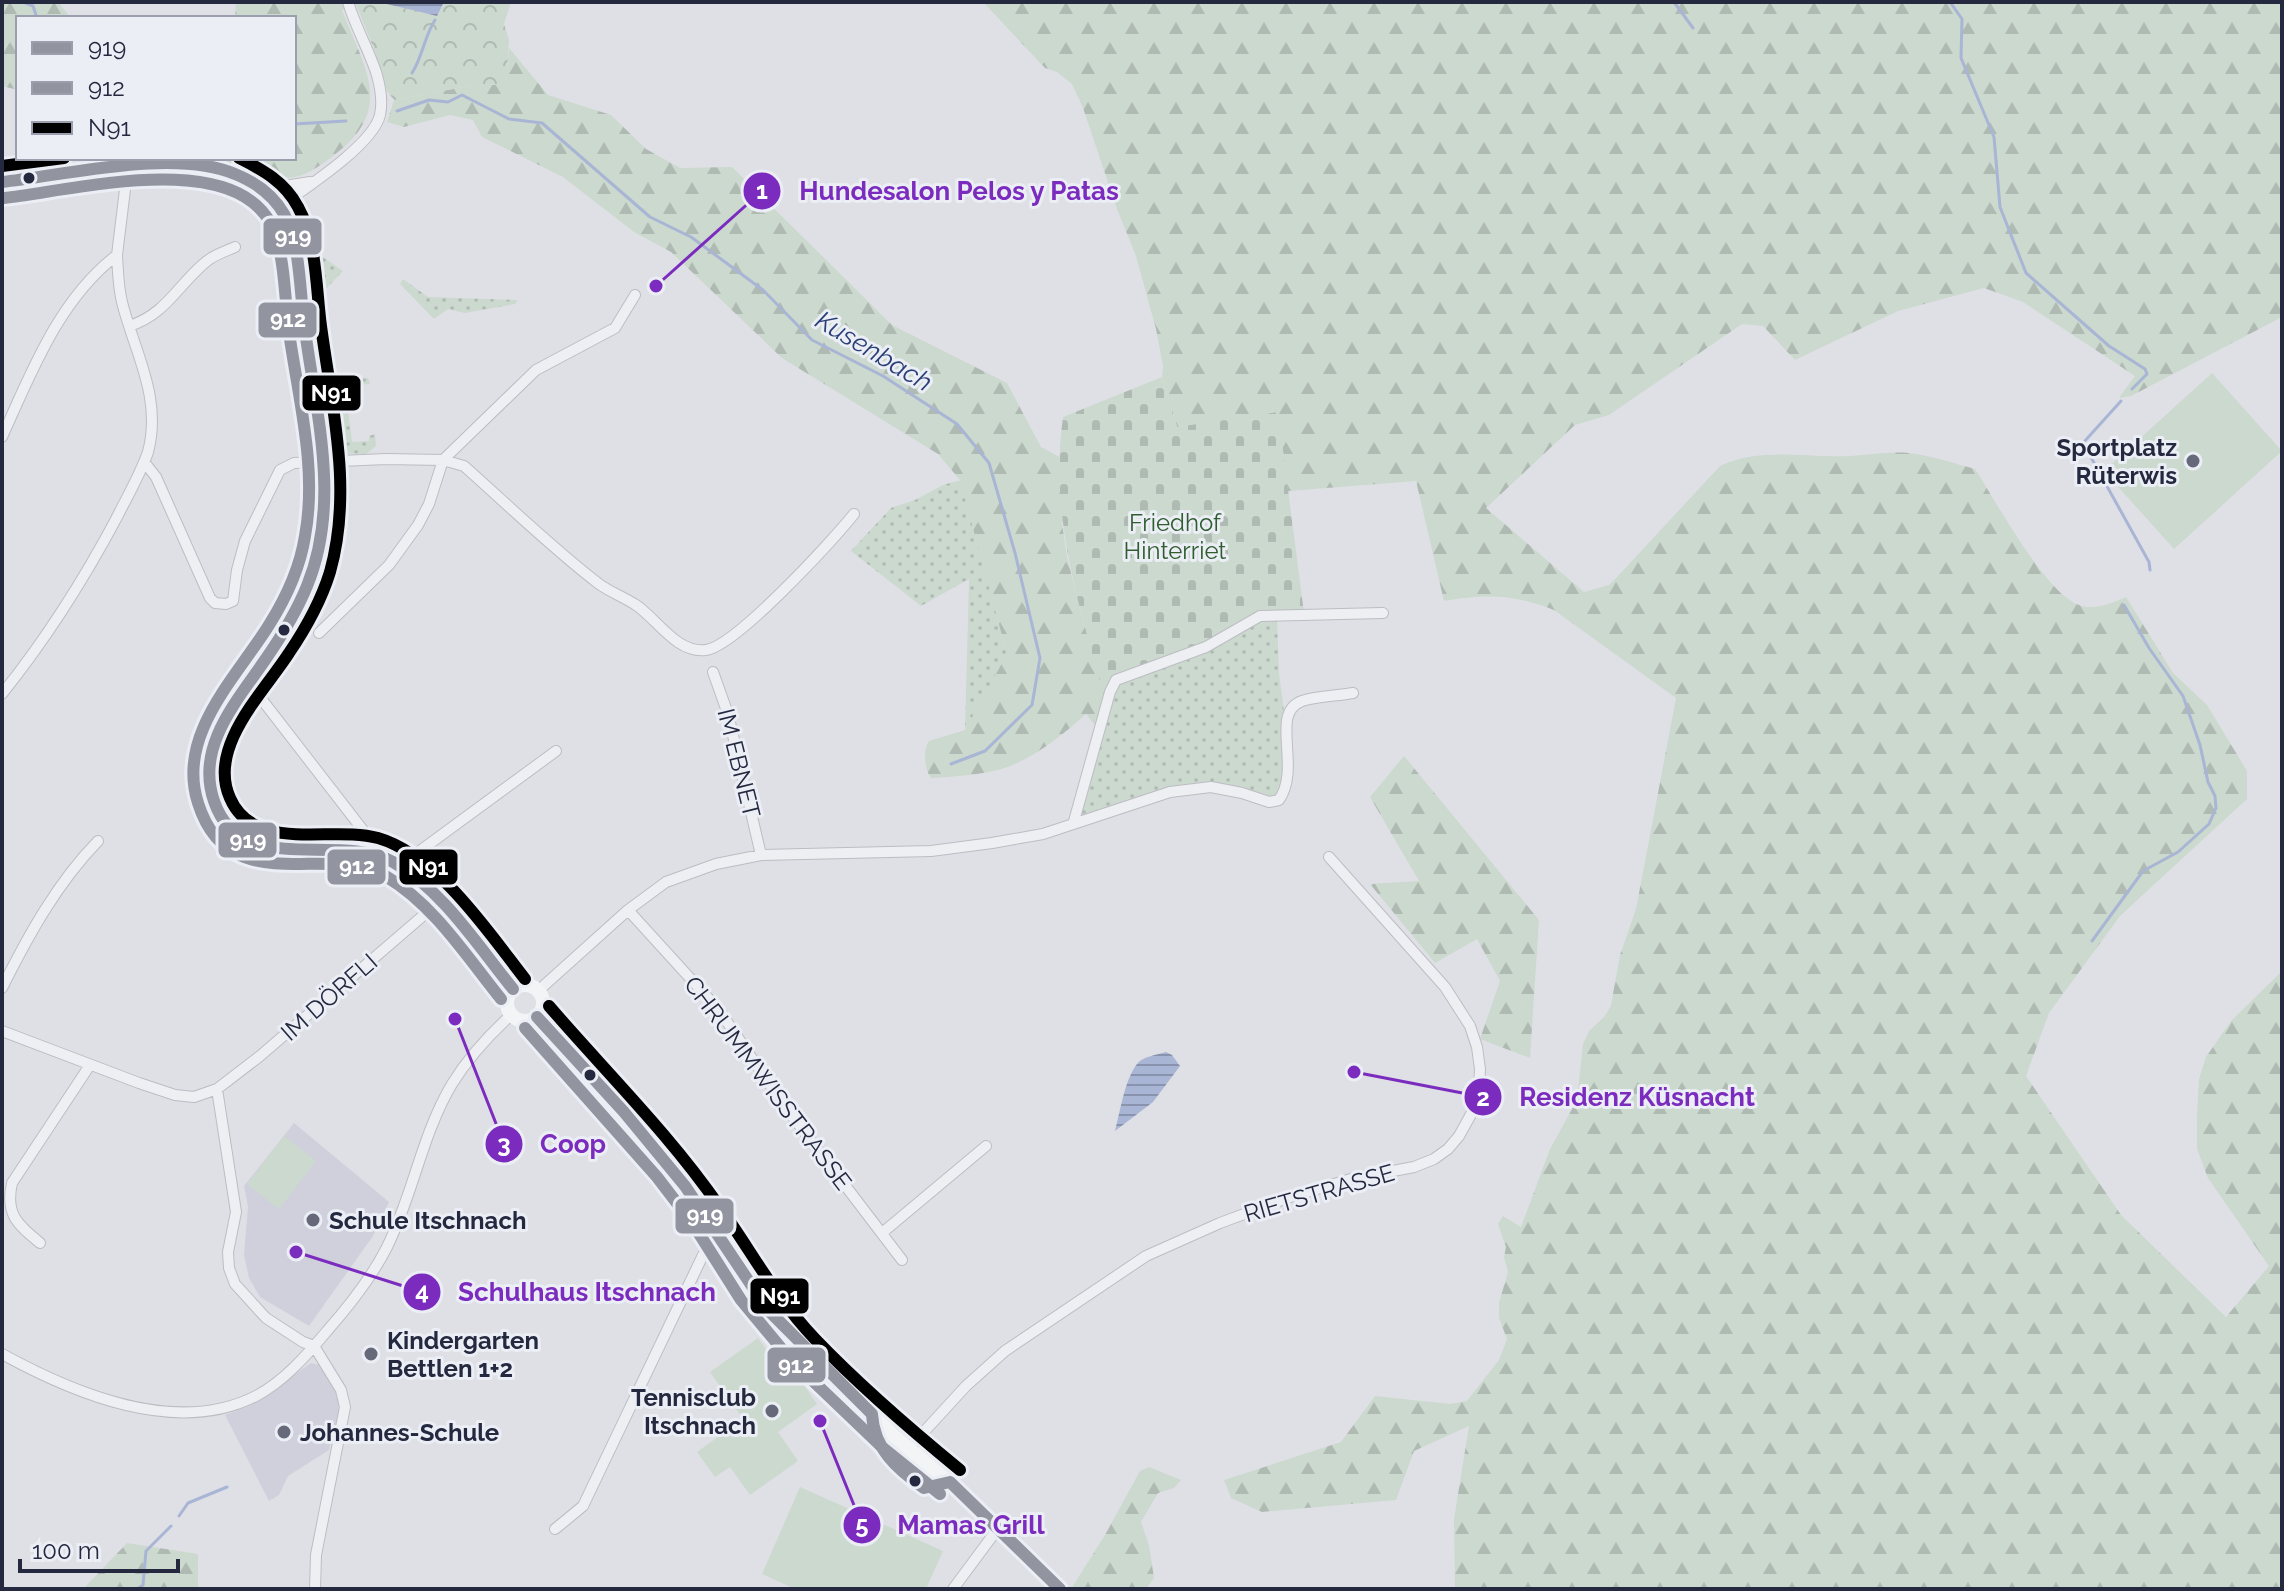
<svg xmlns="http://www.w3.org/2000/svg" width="2284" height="1591" font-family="Raleway,sans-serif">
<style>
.built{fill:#cfd0db}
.grass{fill:url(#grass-dots)}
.forest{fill:url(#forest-firs)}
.cemetery{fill:url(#cemetery-stones)}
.park{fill:url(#park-crowns)}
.garden{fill:#ccd9ce}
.water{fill:url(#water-rules)}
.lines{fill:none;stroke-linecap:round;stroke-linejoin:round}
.stream{stroke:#a9b5d4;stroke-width:3}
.minor-casing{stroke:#bcbdc3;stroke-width:12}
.minor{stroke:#eeeff2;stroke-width:10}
.secondary{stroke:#f3f4f5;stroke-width:14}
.bus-1-casing{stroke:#ebeef5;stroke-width:18}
.bus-2-casing{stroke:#ebeef5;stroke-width:18}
.bus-3-casing{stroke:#ebeef5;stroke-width:18}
.bus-1{stroke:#9294a0;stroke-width:12}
.bus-2{stroke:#9294a0;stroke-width:12}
.bus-3{stroke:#000;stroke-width:12}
.bus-dot{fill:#242940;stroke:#ebeef5;stroke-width:3}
.poi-dot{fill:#65697a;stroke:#ebeef5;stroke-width:3}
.labels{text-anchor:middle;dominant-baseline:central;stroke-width:6;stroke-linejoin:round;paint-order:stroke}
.poi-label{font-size:24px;font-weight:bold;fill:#242940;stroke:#ebeef5;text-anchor:start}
.park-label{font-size:24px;fill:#305d30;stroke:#ebeef5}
.street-label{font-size:24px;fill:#242940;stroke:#ebeef5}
.water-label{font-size:26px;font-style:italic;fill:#2a3e77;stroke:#ebeef5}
.leader{fill:none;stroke:#7b2cbf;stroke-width:3}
.callout-dot{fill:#7b2cbf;stroke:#ebeef5;stroke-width:3}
.mark-label{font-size:24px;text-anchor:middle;font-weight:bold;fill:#fff}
.callout-label{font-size:26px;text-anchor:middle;font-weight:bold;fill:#7b2cbf;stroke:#ebeef5;stroke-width:6;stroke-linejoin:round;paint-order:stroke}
.line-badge{stroke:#ebeef5;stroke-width:3}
.badge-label{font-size:22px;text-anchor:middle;font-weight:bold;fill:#fff}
</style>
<defs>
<pattern id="grass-dots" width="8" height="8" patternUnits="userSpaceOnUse" patternTransform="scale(2)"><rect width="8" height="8" fill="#ccd9ce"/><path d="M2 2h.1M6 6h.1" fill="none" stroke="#afbab2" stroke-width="1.8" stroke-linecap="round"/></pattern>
<pattern id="forest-firs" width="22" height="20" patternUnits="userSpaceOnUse" patternTransform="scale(2)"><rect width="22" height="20" fill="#ccd9ce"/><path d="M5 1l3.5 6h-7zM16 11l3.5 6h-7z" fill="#afbab2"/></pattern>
<pattern id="cemetery-stones" width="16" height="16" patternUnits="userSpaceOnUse" patternTransform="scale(2)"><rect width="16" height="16" fill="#ccd9ce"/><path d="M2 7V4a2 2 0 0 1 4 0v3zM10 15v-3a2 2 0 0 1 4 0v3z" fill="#afbab2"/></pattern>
<pattern id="park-crowns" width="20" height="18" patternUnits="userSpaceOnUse" patternTransform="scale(2)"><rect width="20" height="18" fill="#ccd9ce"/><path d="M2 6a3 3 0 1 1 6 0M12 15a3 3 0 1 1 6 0" fill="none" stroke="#afbab2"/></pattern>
<pattern id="water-rules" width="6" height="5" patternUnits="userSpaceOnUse" patternTransform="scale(2)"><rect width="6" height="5" fill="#a9b5d4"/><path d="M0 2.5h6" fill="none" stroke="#8993ad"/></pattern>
</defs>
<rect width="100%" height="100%" fill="#dfe0e5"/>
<path class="built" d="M294 1123 389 1202 373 1236 309 1326 260 1297 249 1278 244 1255 248 1207 244 1186Z
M311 1363 323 1366 337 1391 339 1411 329 1450 288 1476 279 1495 269 1501 225 1415 250 1406Z"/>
<path class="grass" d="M306 252 320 255 343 271 319 296 306 301 303 254Z
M403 279 428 297 518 300 515 304 465 313 448 309 434 319 400 284Z
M368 378 370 384 345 386 352 442 369 441V436L375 434 376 446 366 454 337 453 328 442 318 382Z
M961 480 1007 654 965 731 969 579 921 606 851 551 891 508 915 500 943 485Z
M1277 614 1279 673 1289 750 1279 800 1211 787 1170 792 1074 821 1116 680 1247 621Z
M600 1103 610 1110 666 1175 698 1218 695 1219 662 1174Z
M720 1258 795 1351 841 1393 842 1398 772 1330Z"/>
<path class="forest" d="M2 2H58L71 18H18V90L2 86Z
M236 2H364L342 10C365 70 396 109 333 156 318 167 303 179 284 178 265 178 249 167 231 163 222 161 211 160 201 160L294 158V18H235Z
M983 2H2282V317L2131 396 2119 398 2135 376 2023 302 1984 288 1898 311 1795 360 1763 326 1742 324 1609 415 1575 425 1486 508 1584 592 1609 585 1618 576 1720 466C1761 447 1804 458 1848 456 1871 455 1892 450 1916 454 1936 457 1956 464 1975 469 1996 501 2045 593 2079 605 2094 611 2113 603 2126 597L2173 673 2207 705 2247 771V799L2120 916 2049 1013 2026 1076 2121 1215 2226 1317 2269 1266 2208 1178 2197 1149V1115L2199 1079 2206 1057 2231 1021 2282 971V1589H1455L1454 1519 1469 1426 1414 1451 1396 1500 1262 1512 1231 1498 1224 1480 1341 1442 1375 1396 1450 1404 1467 1401 1499 1360 1507 1339 1499 1318V1303L1508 1272 1504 1257 1506 1247 1498 1224 1503 1216 1521 1227 1550 1149 1577 1100 1583 1044 1589 1031 1605 1016 1611 1005 1620 955 1636 909 1676 698 1554 610C1513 594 1486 594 1444 601L1416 481 1288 491 1278 413 1177 427 1162 377 1163 366 1156 329 1136 256 1117 209 1083 108 1072 84 1057 72 1045 68Z
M509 48 548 95 611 115 646 149 680 168 732 167 892 325 1007 383 1041 447 1095 476 1062 523 1067 557 1084 625 1122 676 1102 720 1094 724 1086 714C1067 731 1043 751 1019 762 993 775 960 776 931 778 924 769 923 750 929 741L965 730 1007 654 960 480 938 454 782 358 671 252 634 232 563 177 482 137 473 120 450 115 404 127 387 122 394 100 474 85 506 84Z
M1404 756 1539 920 1530 1058 1480 1039 1500 981 1477 939 1435 963 1370 884 1419 881 1370 797Z
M1149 1467 1181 1480 1174 1488 1158 1493 1141 1522 1149 1545 1154 1578 1146 1589H1071L1105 1535 1140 1471Z
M127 1543 198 1554V1589H83Z"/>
<path class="cemetery" d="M1162 377 1177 427 1278 412 1304 613 1260 616 1206 647 1122 676 1110 692 1100 681C1075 593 1050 510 1063 417Z"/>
<path class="park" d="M364 2H378L437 16 445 2H511L504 24 509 40 506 85H474L394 100 387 91 375 52 356 4Z"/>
<path class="garden" d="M2212 373 2282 451 2174 549 2104 471Z
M284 1136 316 1161 279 1209 247 1184Z
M758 1338 791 1384 799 1378 817 1404 778 1432 798 1461 750 1495 730 1467 715 1477 697 1452 743 1419 710 1372Z
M800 1487 943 1551 926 1589H795L762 1574Z"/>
<path class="water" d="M378 2H444L437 16Z
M1166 1052 1172 1055 1180 1066 1153 1102 1115 1131C1120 1112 1125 1079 1137 1064 1143 1056 1157 1055 1166 1052Z"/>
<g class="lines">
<path class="stream" d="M23 2 33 6 37 18
M1674 2 1693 28
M1950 2 1962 19 1961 58 1994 137 2000 207 2026 273 2109 346 2145 369 2147 374 2132 389
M412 73C423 56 424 37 435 20
M397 111 429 100 448 102 462 95 509 119 542 123 650 217 691 237 763 290 812 340 883 376 957 424 989 463 1015 553 1040 658 1032 705 985 751 951 764
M294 124 346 121
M2121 401 2083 443 2149 562 2150 570
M2092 941 2143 871 2178 852 2209 824 2216 808 2215 796 2208 782 2200 745 2183 696 2149 648 2124 605
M179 1516 188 1503 227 1487
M137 1589 143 1585 146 1551 171 1526"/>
<g class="minor-casing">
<path id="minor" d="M258 185 285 186 310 182
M279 207C304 189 373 145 380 115 383 101 380 85 376 72 368 48 355 26 348 2
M129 326C166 315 179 283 207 261 214 255 226 251 235 247
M2 437C31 373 59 299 117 255L128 165
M145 463 156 477 210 598 215 603 226 604 233 601 237 570 245 541 280 470 294 463 386 459 443 460 464 466C508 505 552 548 599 584 610 592 624 597 636 605 657 619 677 654 706 650 736 646 832 541 854 514
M319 633 389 565 418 525 429 504 443 460 536 370 615 328 635 295
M713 672 728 714 761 855
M248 686 256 692 366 834 369 852
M2 694C46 639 83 581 116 519 127 497 140 475 148 452 162 399 136 355 123 306 118 289 118 272 117 255
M1074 821 1110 692 1116 680 1206 647 1260 616 1383 613
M404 867 417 853 556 751
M628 910 719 1010 783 1104 902 1260
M2 988C28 936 57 883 98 841
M539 990 628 910 666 882 716 864 761 855 931 851 992 843 1043 834 1170 792 1211 787 1242 793 1269 802 1279 800C1302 767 1269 713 1302 701 1318 696 1337 696 1353 693
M2 1031 139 1083 175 1095 194 1097 217 1089 260 1056 439 902
M217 1089 236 1212 228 1252 229 1268 235 1284 266 1318 303 1342 314 1346 341 1390 345 1407 316 1555 315 1589
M882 1233 986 1146
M40 1243C17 1224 5 1214 12 1183L90 1065
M2 1354C73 1393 176 1437 256 1396 283 1382 307 1355 327 1331 349 1306 372 1277 387 1247 413 1195 422 1134 452 1084 468 1058 489 1035 511 1015
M910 1447 966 1386 1005 1351 1146 1256 1220 1223 1287 1198 1351 1179 1414 1167 1434 1159 1448 1149 1459 1136 1475 1107 1479 1089 1480 1069 1477 1047 1470 1026 1445 987 1329 857
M555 1529 583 1506 703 1255 721 1241
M953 1589 999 1527"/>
</g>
<use href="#minor" class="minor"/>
<path class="secondary" d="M2 182C75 178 240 128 284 214 296 238 301 301 305 330 315 407 339 491 314 568 301 611 272 650 247 687 235 705 221 722 214 743 207 764 207 787 216 807 243 872 324 839 375 854 423 868 480 949 513 989
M507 1003a18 18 0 1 1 36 0a18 18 0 1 1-36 0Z
M537 1017 669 1167 706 1215 753 1290 803 1350 894 1436 968 1498 1060 1589"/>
<g class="bus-1-casing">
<path id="bus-1" d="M2 182C66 175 175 148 235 174 255 182 273 195 284 214 300 241 300 292 304 323 315 410 342 501 307 586 296 613 281 637 265 660 237 701 195 747 214 801 240 879 337 831 393 862 442 889 478 946 513 989
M537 1017 624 1112 685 1186 768 1310 872 1414
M872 1414C874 1449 897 1469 924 1488L950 1482
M950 1482 1060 1589"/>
</g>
<g class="bus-2-casing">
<path id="bus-2" d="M4 198C71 191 231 148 271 224 284 250 285 296 288 325 297 394 318 466 305 536 300 568 286 598 269 625 236 678 176 735 198 803 229 902 327 841 387 877 434 905 467 957 501 999
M525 1028 657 1177 693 1224 741 1300 791 1360 883 1448 940 1494"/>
</g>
<g class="bus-3-casing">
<path id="bus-3" d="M239 158C263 170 285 182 298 207 317 241 316 289 321 326 332 408 353 490 330 572 321 601 306 628 289 653 264 692 207 747 230 798 254 854 331 825 378 838 437 855 489 933 525 979
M2 166 64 158
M549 1006C606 1072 670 1135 719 1206 752 1252 775 1297 815 1339 860 1386 910 1429 960 1470"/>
</g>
<use href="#bus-1" class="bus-1"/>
<use href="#bus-2" class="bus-2"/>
<use href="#bus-3" class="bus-3"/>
</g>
<g class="bus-dot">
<circle cx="29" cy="178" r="7"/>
<circle cx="284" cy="630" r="7"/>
<circle cx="590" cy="1075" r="7"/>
<circle cx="915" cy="1481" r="7"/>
</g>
<g class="poi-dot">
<circle cx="2193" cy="461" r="8"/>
<circle cx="313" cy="1220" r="8"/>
<circle cx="371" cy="1354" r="8"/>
<circle cx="772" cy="1411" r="8"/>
<circle cx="284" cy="1432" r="8"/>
</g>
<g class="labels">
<g class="poi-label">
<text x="2177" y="447" text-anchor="end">Sportplatz<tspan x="2177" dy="28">Rüterwis</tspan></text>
<text x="329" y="1220">Schule Itschnach</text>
<text x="387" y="1340">Kindergarten<tspan x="387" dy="28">Bettlen 1+2</tspan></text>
<text x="756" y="1397" text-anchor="end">Tennisclub<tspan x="756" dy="28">Itschnach</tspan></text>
<text x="300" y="1432">Johannes-Schule</text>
</g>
<g class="park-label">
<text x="1175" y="522">Friedhof<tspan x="1175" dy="28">Hinterriet</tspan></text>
</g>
<g class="street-label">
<text transform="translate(739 763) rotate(76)">IM EBNET</text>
<text transform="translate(329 997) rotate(-41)">IM DÖRFLI</text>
<text transform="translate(768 1083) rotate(53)">CHRUMMWISSTRASSE</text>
<text transform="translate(1319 1193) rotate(-16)">RIETSTRASSE</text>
</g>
<g class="water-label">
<text transform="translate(874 351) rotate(31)">Kusenbach</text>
</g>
</g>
<path class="leader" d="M656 286L762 191M1354 1072L1483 1097M455 1019L504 1144M296 1252L422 1292M820 1421L862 1525"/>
<g class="callout-dot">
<circle cx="656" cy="286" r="8"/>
<circle cx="1354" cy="1072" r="8"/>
<circle cx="455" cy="1019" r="8"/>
<circle cx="296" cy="1252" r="8"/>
<circle cx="820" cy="1421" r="8"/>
<circle cx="762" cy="191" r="20"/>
<circle cx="1483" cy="1097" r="20"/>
<circle cx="504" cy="1144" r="20"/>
<circle cx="422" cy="1292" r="20"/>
<circle cx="862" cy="1525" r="20"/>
</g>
<g class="mark-label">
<text x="762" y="199">1</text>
<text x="1483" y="1106">2</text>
<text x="504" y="1152">3</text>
<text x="422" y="1300">4</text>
<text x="862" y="1533">5</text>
</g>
<g class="callout-label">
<text x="959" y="200">Hundesalon Pelos y Patas</text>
<text x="1637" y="1106">Residenz Küsnacht</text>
<text x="573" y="1153">Coop</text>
<text x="587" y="1301">Schulhaus Itschnach</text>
<text x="971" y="1534">Mamas Grill</text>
</g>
<g class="line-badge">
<rect x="262" y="217" width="61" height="39" rx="8" fill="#9294a0"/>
<rect x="257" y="301" width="61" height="38" rx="8" fill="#9294a0"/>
<rect x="301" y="374" width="61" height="38" rx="8" fill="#000"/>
<rect x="217" y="821" width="61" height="38" rx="8" fill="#9294a0"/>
<rect x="326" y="848" width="61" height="38" rx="8" fill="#9294a0"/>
<rect x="398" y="848" width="61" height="38" rx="8" fill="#000"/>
<rect x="674" y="1197" width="61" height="38" rx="8" fill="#9294a0"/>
<rect x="749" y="1277" width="61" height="38" rx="8" fill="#000"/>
<rect x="766" y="1346" width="61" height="38" rx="8" fill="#9294a0"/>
</g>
<g class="badge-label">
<text x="293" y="244">919</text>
<text x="288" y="327">912</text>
<text x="331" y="401">N91</text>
<text x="248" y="848">919</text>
<text x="357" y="874">912</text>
<text x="428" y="875">N91</text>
<text x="705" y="1223">919</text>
<text x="780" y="1304">N91</text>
<text x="796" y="1373">912</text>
</g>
<rect width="2284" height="1591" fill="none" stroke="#242940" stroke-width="8"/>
<rect x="16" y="16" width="280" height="144" fill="#ebeef5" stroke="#9b9fad" stroke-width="2"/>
<rect x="32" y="42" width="40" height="12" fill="#9294a0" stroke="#9b9fad" stroke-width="2"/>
<text x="88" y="56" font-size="24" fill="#242940">919</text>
<rect x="32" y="82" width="40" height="12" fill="#9294a0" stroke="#9b9fad" stroke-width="2"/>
<text x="88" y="96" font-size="24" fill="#242940">912</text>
<rect x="32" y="122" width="40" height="12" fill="#000000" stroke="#9b9fad" stroke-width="2"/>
<text x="88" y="136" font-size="24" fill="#242940">N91</text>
<path d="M20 1559v12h158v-12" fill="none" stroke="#242940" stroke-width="4"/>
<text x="32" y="1559" font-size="24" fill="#242940" stroke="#ebeef5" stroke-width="6" paint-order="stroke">100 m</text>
</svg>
